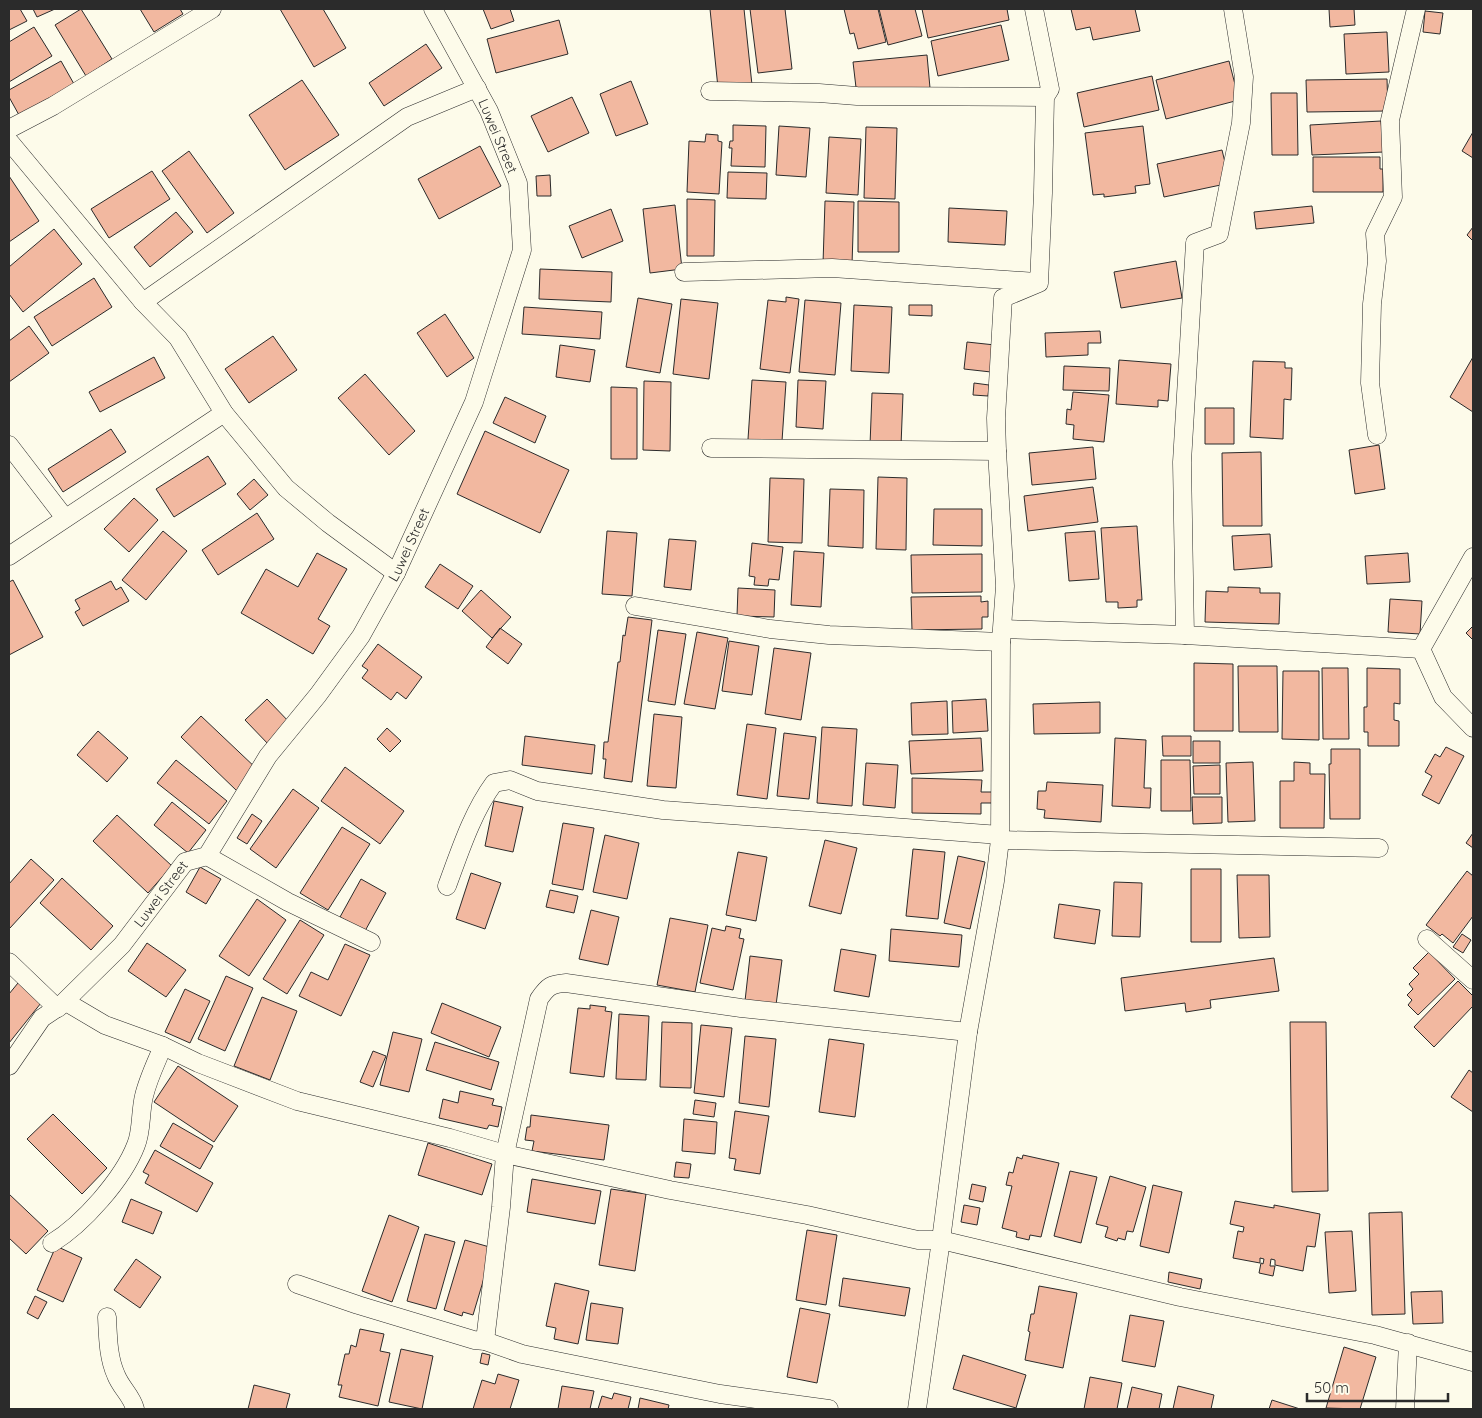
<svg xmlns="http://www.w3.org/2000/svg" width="1482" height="1418" font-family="Quicksand,sans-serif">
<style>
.building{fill:#f2b8a0;stroke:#2b2b2b}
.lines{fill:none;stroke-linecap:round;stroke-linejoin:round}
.minor-casing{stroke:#2b2b2b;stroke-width:19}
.minor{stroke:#fdfbea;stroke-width:18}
.labels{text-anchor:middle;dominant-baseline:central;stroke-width:4;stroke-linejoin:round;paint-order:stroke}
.street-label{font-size:14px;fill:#2b2b2b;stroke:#fdfbea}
</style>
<rect width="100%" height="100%" fill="#fdfbea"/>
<path class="building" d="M9 9H20L27 21 9 30Z
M33 9H55L37 17Z
M81 9 112 59 86 76 55 25Z
M140 9H180L183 14 154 32Z
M280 9H323L346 48 314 67Z
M483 9H510L514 21 491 29Z
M710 9H744L752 85 718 88Z
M750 9H785L792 69 758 73Z
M844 9H878L886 42 858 49 854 33 850 34Z
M879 9H915L922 36 888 45Z
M922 9H1007L1009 20 928 38Z
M1071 9H1135L1140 31 1093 40 1090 27 1076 30Z
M1329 9H1354L1355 25 1330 27Z
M1425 11 1443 13 1440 34 1423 32Z
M559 20 568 54 496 73 487 39Z
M1001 25 1009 60 938 76 931 41Z
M34 27 52 56 9 82V42Z
M1387 32 1389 72 1346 74 1344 34Z
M426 44 442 68 384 106 369 83Z
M927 55 930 88 857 96 853 62Z
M61 61 74 84 19 115 9 97V90Z
M1229 61 1239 100 1166 119 1156 80Z
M1152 76 1159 110 1084 127 1077 93Z
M1387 79 1388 111 1307 112 1306 80Z
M302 80 339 135 285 170 249 115Z
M631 81 648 124 616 136 600 94Z
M1271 93H1297L1298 155H1272Z
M572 97 589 133 548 152 531 116Z
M1381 121 1384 152 1312 155 1310 125Z
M733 125 766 126 765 167 731 166 732 148H729L730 141H733Z
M779 126 810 128 806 177 776 175Z
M1143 126 1150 184 1135 186 1136 193 1104 197V194L1093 195 1085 133Z
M866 127 897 128 895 199 864 198Z
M1473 132V158L1462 151Z
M706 134 718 135V141L722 142 719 194 687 192 689 141 705 142Z
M829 137 861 139 858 195 826 193Z
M480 146 501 186 439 219 418 179Z
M1222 150 1230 183 1164 197 1157 164Z
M189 151 234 213 207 233 162 171Z
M1313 157H1380V169H1383V192H1313Z
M152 171 170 199 109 238 91 209Z
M728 172 767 173 766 199 727 198Z
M550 175 551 196H537L536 176Z
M9 176 39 221 9 242Z
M687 199 715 200 714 256H687Z
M825 201 854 202 852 265 823 264Z
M858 201 899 202V252H858Z
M675 205 682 269 650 273 643 209Z
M1312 206 1314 223 1256 229 1254 212Z
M949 208 1007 211 1005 245 948 242Z
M611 209 623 241 582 258 569 226Z
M176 212 193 232 150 267 134 247Z
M1473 227V241L1467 235Z
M54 229 82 264 23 312 9 294V267Z
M1176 261 1182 298 1121 308 1114 272Z
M540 269 612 272 611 302 539 299Z
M94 278 112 307 52 346 34 317Z
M786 297 799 299 790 373 760 369 768 300 786 302Z
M638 298 672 304 660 373 626 367Z
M681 299 718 303 709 379 673 374Z
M805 300 841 303 835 375 799 372Z
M854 305 892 307 889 373 851 371Z
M909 305H932V316L909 315Z
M524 307 602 312 600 339 522 334Z
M445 314 474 358 447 377 417 333Z
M29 326 49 353 9 382V341Z
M1100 331 1101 343H1088V355L1046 357 1045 333Z
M273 336 297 370 249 403 225 369Z
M967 342 995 345 991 372 964 369Z
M560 345 595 350 590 382 556 377Z
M154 357 165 378 100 412 89 392Z
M1473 357V412L1450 397Z
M1119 360 1171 364 1168 401 1158 400V407L1116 404Z
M1253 361 1285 362V368H1292L1291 400 1284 399 1283 439 1250 437Z
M1064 366 1110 368 1109 391 1063 390Z
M365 374 415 431 389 455 338 398Z
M752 380 786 382 781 456 747 454Z
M798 380 826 381 823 429 796 427Z
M644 381 671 382 670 451 643 450Z
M974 383 989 385 988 396 973 395Z
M611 387 637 388V459H611Z
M1073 392 1109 395 1104 442 1073 439 1074 425 1066 424 1067 409 1071 410Z
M872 393 903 394 901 446 870 445Z
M505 397 546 416 535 443 493 423Z
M1205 408H1234V444H1205Z
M111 429 126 452 63 492 48 469Z
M485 431 569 470 540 533 457 494Z
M1379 445 1385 489 1355 494 1349 450Z
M1093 447 1096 479 1032 485 1029 453Z
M1261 452 1262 526H1223L1222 453Z
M208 456 226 484 174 517 156 489Z
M878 477 907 478 906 550 876 549Z
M770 478 804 479 802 543 768 542Z
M254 479 268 495 250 510 237 494Z
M1093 487 1098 522 1028 531 1024 496Z
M830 489 864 490 863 548 828 546Z
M134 498 158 520 129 552 104 529Z
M934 509H982V546L933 545Z
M257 513 274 539 218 575 202 550Z
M1137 526 1142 600H1137V607L1118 608V602H1106L1101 528Z
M163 531 187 551 146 600 122 580Z
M607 531 637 533 632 596 602 594Z
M1095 531 1099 579 1069 581 1065 533Z
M1270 534 1272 567 1234 570 1232 536Z
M669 539 696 541 691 590 664 587Z
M752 543 783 547 779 580 769 579 768 586 754 585 755 577 749 576Z
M794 551 824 553 821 607 791 605Z
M317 553 347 569 318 619 330 626 313 654 241 613 266 569 298 587Z
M1408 553 1410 582 1367 584 1365 556Z
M982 554V592L912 593 911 555Z
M440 564 473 586 458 609 425 587Z
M13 580 43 637 9 655V582Z
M111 581 116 590 121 587 129 601 83 626 75 612 80 609 75 600Z
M1228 587 1260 588V593H1280L1279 624 1205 622 1206 591 1228 592Z
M738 588 775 590 774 617 737 616Z
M481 590 511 617 492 638 462 611Z
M981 596V602L988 601V617H982V629L912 630 911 597Z
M1390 599 1422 601 1420 634 1388 632Z
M628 617 652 620 632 782 604 778 606 759H603L604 742H608L618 662H620L623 635 625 636Z
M1473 626V640L1466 633Z
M500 628 522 644 508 664 486 647Z
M658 630 686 634 675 705 648 701Z
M697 632 728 638 715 709 684 704Z
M729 641 759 646 752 695 722 691Z
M378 644 422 677 406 699 397 692 391 700 362 678 368 670 362 666Z
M774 648 811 653 801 720 765 714Z
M1194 663 1233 664V731H1194Z
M1238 666H1277L1278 732H1239Z
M1322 668H1348L1349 739H1323Z
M1367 668 1400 669V704L1394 703V720L1399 721V746H1368V732H1364V707H1367Z
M1283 671H1319V740L1282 739Z
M267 699 292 725 270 746 245 720Z
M986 699 988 731 953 733 952 701Z
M947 701 948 734 912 735 911 703Z
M1100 702V733L1034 734 1033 704Z
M654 714 682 717 676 788 647 786Z
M201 716 258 770 237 791 181 737Z
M747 724 776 728 767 799 737 795Z
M822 727 857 729 852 806 817 803Z
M387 728 401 741 390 752 377 739Z
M98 731 128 758 107 782 77 755Z
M784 733 816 737 809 799 777 796Z
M525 736 595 745 592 774 522 765Z
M1162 736H1191V756H1163Z
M981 738 983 771 911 774 909 741Z
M1115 738 1146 740 1144 788H1151L1150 808 1112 806Z
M1193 741H1220V763H1193Z
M1446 747 1464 756 1439 804 1422 795 1432 776 1425 772 1435 754 1440 757Z
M1331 749H1360V819H1330L1329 764H1331Z
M176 760 227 801 209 824 157 783Z
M1161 760H1190L1191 811H1161Z
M1253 762 1255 821 1228 822 1226 763Z
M1294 762 1310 763V774H1325L1324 828H1280V781H1294Z
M866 763 898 765 895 808 863 805Z
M1220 765V794H1194L1193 766Z
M345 767 404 811 380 844 321 801Z
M912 778 982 780 981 792H994V803H981V814L912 813Z
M1047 782 1103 785 1101 822 1044 818 1045 810 1037 809 1038 791H1046Z
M293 789 319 808 276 868 250 849Z
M1192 797H1222V823L1193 824Z
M494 801 523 807 513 852 485 846Z
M172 802 206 830 188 853 154 825Z
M252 814 262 821 247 844 237 838Z
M117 815 172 866 148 893 93 841Z
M563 823 594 828 583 890 552 884Z
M342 827 370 844 328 910 300 893Z
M1473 833V848L1466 843Z
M605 835 639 843 627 899 593 892Z
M825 840 857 848 841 914 809 906Z
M913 849 945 852 938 919 906 916Z
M738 852 767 857 756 921 726 915Z
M958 856 985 862 970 929 944 923Z
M31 859 54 880 10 928 9 927V884Z
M200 867 221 879 206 904 186 892Z
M1191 869H1221V942H1191Z
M1467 871 1473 876V916L1453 943 1442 934 1440 936 1426 925Z
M471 873 501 883 485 929 456 919Z
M1237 875H1269L1270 937 1239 938Z
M62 878 113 926 91 950 40 903Z
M361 879 386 893 365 931 340 917Z
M1114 882 1142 883 1140 937 1112 936Z
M550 890 578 896 574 913 546 907Z
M257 899 286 920 249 976 219 956Z
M1059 904 1100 910 1095 944 1054 938Z
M591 910 619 917 608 965 579 959Z
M670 918 708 925 695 992 657 985Z
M300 920 324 935 287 994 263 979Z
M726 926 741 929 739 938 744 939 733 990 700 983 712 928 725 931Z
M891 929 962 935 959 967 889 961Z
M1462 934 1471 940 1463 953 1453 947Z
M147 943 186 970 166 997 128 971Z
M345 944 370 955 341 1016 299 996 311 972 328 980Z
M841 949 876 955 869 997 834 991Z
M1429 952 1455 979 1418 1015 1408 1005 1412 1000 1407 995 1413 989 1409 984 1419 974 1413 968Z
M750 956 782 960 776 1005 745 1001Z
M1274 958 1279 991 1210 1000 1211 1008 1186 1012 1185 1003 1125 1011 1121 978Z
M226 976 253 988 225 1051 198 1039Z
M1458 981 1473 996V1006L1434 1047 1414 1027Z
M18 983 41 1003 9 1043V994Z
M185 989 210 1001 190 1043 165 1032Z
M262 997 297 1011 270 1080 234 1066Z
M442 1003 501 1027 489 1057 431 1033Z
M590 1005 606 1007 605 1011 612 1012 604 1077 570 1073 578 1008 590 1009Z
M619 1014 649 1016 646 1080 616 1079Z
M662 1022 692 1023 691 1088 660 1087Z
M1290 1022H1326L1328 1191 1292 1192Z
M701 1025 732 1028 724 1097 694 1093Z
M393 1032 422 1039 409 1092 380 1085Z
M745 1036 776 1039 769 1107 739 1103Z
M829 1039 864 1044 855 1117 819 1112Z
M435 1042 499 1062 491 1090 426 1070Z
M373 1051 386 1056 373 1087 360 1082Z
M178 1066 238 1106 214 1142 154 1102Z
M1469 1070 1473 1073V1112L1451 1097Z
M460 1091 494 1099 492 1105 502 1107 498 1127 489 1125 487 1129 439 1118 443 1099 458 1103Z
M695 1100 716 1103 714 1117 693 1114Z
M735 1111 769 1116 760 1174 734 1170 736 1159 729 1158Z
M53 1114 107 1168 82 1194 27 1139Z
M531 1115 609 1125 604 1160 532 1151 534 1141 525 1140 527 1127H530Z
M684 1119 717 1122 715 1154 682 1151Z
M173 1123 213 1146 200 1169 160 1146Z
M428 1143 492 1164 482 1195 418 1175Z
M155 1150 213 1183 197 1212 145 1183 149 1175 143 1172Z
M1023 1155 1059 1163 1041 1237 1030 1235 1029 1240 1016 1237 1017 1232 1002 1228 1012 1186 1006 1185 1009 1172 1013 1173 1017 1157 1022 1159Z
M676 1162 691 1164 689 1178 674 1177Z
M1070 1171 1097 1177 1081 1243 1054 1236Z
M1110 1176 1146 1187 1133 1232 1127 1231 1125 1240 1118 1238 1117 1241 1105 1237 1108 1227 1096 1224Z
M532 1179 601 1191 595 1224 527 1212Z
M972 1184 986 1187 983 1202 969 1199Z
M1153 1185 1182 1192 1169 1253 1140 1246Z
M611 1189 646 1194 635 1271 599 1265Z
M9 1194 48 1231 26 1254 9 1238Z
M131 1199 162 1212 153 1234 122 1222Z
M1235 1201 1274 1208V1205L1320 1214 1315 1247 1307 1246 1303 1271 1275 1265V1260L1271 1259 1270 1266H1275L1273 1276 1259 1273 1261 1263 1263 1264 1264 1259 1260 1258V1263L1233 1258 1238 1231 1243 1232 1244 1227 1230 1224Z
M964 1205 980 1208 977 1225 961 1222Z
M1402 1212 1405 1314 1372 1315 1369 1213Z
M389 1215 419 1227 392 1302 362 1291Z
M807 1230 837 1235 826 1305 796 1300Z
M1352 1231 1356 1291 1329 1293 1325 1232Z
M425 1234 455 1242 436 1309 407 1301Z
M465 1240 493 1248 473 1315 463 1312 462 1316 444 1310Z
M56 1246 82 1258 63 1302 37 1290Z
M136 1259 161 1277 140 1308 114 1290Z
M1169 1272 1202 1279 1200 1289 1168 1282Z
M843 1278 910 1288 905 1316 839 1306Z
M555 1283 589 1291 578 1344 554 1339 556 1328 546 1326Z
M1039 1286 1077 1293 1063 1368 1025 1360 1030 1332 1028 1331 1031 1314H1034Z
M1442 1291 1443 1323 1413 1324 1411 1292Z
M35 1296 47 1302 38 1319 27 1313Z
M591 1303 623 1308 618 1344 586 1340Z
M800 1308 830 1314 817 1383 787 1377Z
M1130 1315 1164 1321 1155 1367 1122 1361Z
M360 1329 384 1334 380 1351 390 1353 378 1406 339 1397 342 1385H338L345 1354H349L351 1345 356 1347Z
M1344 1347 1376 1357 1360 1409 1326 1408Z
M401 1349 433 1356 422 1409 389 1402Z
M482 1353 490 1355 488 1365 480 1363Z
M963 1355 1026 1375 1016 1408 953 1389Z
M498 1374 519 1380 510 1409H473L482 1380 495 1384Z
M1090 1377 1122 1383 1117 1409H1084Z
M254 1385 290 1394 286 1409H248Z
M562 1386 594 1391 590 1409H558Z
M1178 1386 1214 1395 1211 1409H1173Z
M1132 1387 1162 1394 1159 1409H1127Z
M614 1393 631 1397 628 1409H598L602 1396 612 1399Z
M640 1398 669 1405 668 1409H638Z
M1272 1400 1300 1409H1269Z"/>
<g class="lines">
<g class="minor-casing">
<g id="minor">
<path d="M710 91 819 93 857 96 1045 97"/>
<path d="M9 129 53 106 212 9"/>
<path d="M9 141 143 302 178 338 224 413 286 488 328 523 396 573"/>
<path d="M684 272 832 268 1036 282"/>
<path d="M143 302 407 117 477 88"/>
<path d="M1377 435 1370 383 1372 304 1377 261 1375 234 1393 197 1390 120 1416 9"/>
<path d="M9 445 65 518"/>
<path d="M711 448 997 451"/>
<path d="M9 556 224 413"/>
<path d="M1473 557 1421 649 1443 697 1473 728"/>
<path d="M635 606 770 629 829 635 1001 642"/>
<path d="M1003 629 1185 635 1421 649"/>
<path d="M1185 635 1182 462 1195 243 1219 234 1241 123 1244 77 1233 9"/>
<path d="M1000 840 1379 848"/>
<path d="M207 856 288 902 371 942"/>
<path d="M447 886C460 851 472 813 494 783L510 780 537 791 663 810 1000 835"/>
<path d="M1427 939 1473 980"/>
<path d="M9 962 57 1008 42 1018 9 1066"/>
<path d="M66 1002 105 1025 163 1046 198 1063 297 1101 450 1138 505 1154 670 1190 807 1215 918 1240H941L1180 1297 1375 1335 1473 1362"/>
<path id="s1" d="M58 1008 122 945 185 862 207 856 268 756 318 695 361 636 396 573 474 402 522 250 518 183 489 111 433 9"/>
<path d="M52 1243C83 1224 123 1179 136 1145 142 1131 140 1112 144 1096 148 1079 156 1063 163 1046"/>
<path d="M297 1284 358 1305 474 1340 485 1341 522 1354 720 1394 829 1409"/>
<path d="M107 1317C108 1337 108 1357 116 1375 121 1388 132 1396 135 1409"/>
<path d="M485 1341 501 1207 505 1154 539 999C548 986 551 984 566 983L741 1008 968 1032"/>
<path d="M917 1409 941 1240 968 1032 995 881 1000 840 1001 642 1005 586 997 451 996 418 1003 298 1039 283 1043 193 1045 97 1050 89 1034 9"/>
<path d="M1405 1409 1408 1343"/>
</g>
</g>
<use href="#minor" class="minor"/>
</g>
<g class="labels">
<g class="street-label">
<text transform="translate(498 136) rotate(67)">Luwei Street</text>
<text stroke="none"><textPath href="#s1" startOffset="589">Luwei Street</textPath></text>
<text stroke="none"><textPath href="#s1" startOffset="154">Luwei Street</textPath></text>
</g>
</g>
<rect width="1482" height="1418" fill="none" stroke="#2b2b2b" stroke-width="20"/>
<path d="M1307 1393v8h141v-8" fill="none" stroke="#2b2b2b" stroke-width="2.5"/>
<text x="1314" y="1393" font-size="15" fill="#2b2b2b" stroke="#fdfbea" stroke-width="4" paint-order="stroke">50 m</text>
</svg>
